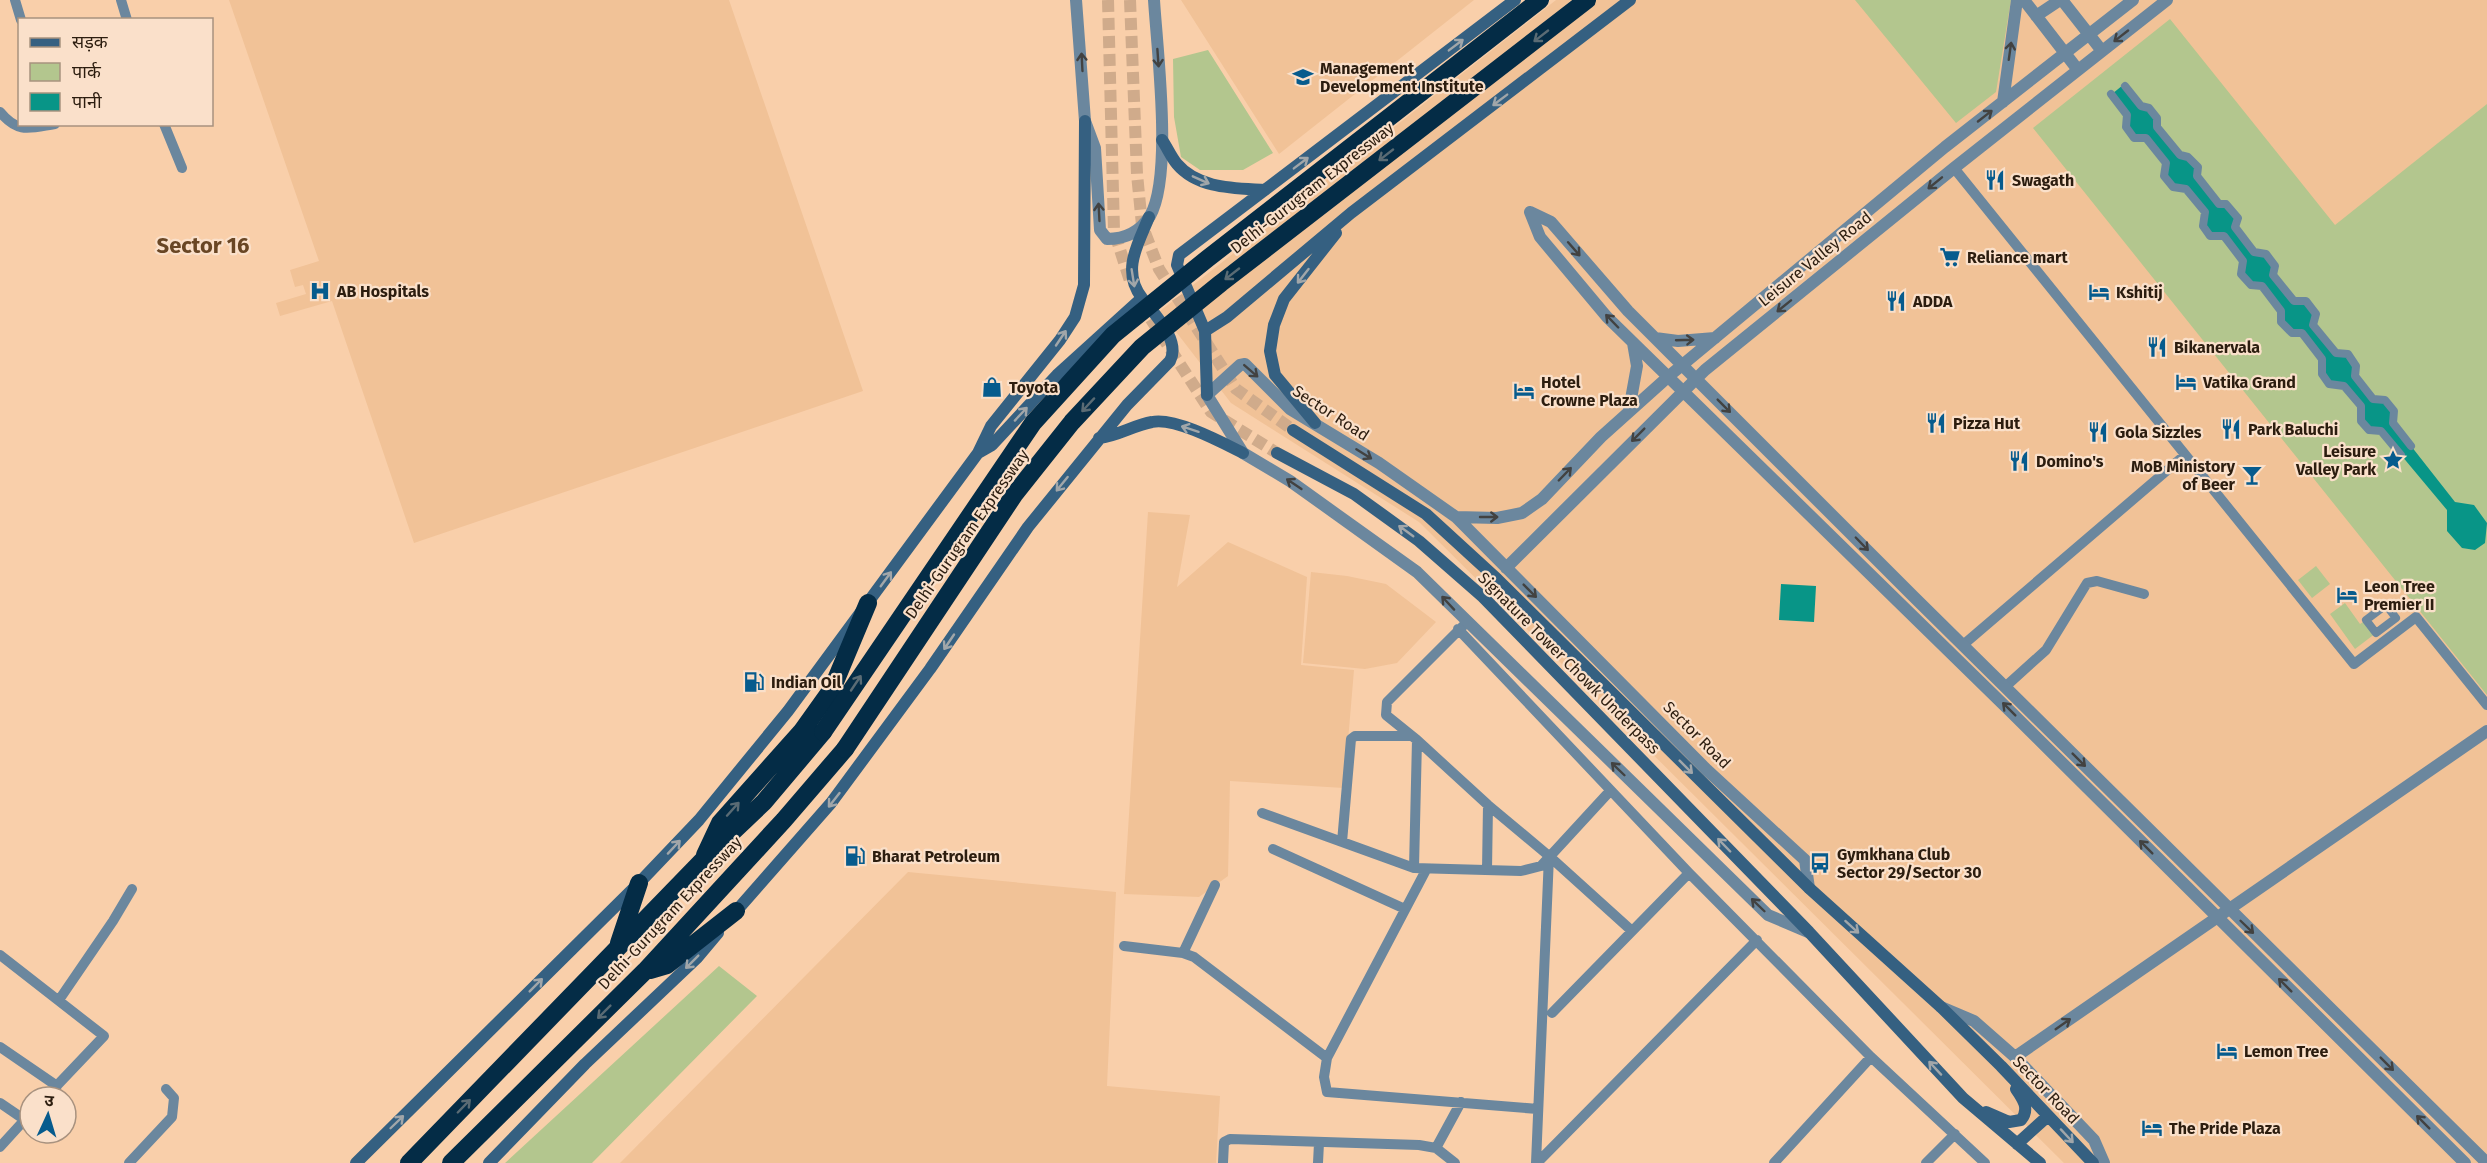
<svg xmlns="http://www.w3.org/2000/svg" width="2487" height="1163" font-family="'Fira Sans','Noto Sans Devanagari',sans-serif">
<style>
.built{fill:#f1c297}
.green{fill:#b3c68e}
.water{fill:#089587}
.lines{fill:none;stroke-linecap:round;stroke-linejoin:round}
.secondary-tunnel{stroke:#d0ab8b;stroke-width:12;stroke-dasharray:12 6;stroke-linecap:butt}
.pedestrian{stroke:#6b879e;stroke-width:8}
.minor{stroke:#6b879e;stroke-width:10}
.tertiary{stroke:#6b879e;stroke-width:12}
.secondary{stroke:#356081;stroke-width:12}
.motorway{stroke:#042c46;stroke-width:18}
.motorway-bridge{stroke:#042c46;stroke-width:18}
.oneway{stroke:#5a6b74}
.oneway2{stroke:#424241}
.oneway3{stroke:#a1a6a9}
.labels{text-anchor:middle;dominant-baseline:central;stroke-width:4.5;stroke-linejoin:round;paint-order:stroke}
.poi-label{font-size:16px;font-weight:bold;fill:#2c1d0f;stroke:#fae0ca;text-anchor:start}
.street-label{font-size:16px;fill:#2c1d0f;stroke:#fae0ca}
.district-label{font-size:22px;font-weight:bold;fill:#694624;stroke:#fae0ca}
</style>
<rect width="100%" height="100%" fill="#f9cfaa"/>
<path class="built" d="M229 0H729L863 391 414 543 332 301 280 316 276 303 306 294 303 285 295 287 290 270 319 261Z
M1181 0H1474L1279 154Z
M1556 0H2487V1163H2064L1419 522 1231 403 1160 311Z
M1148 512 1190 515 1177 587 1228 542 1307 577 1301 665 1354 670 1344 788 1230 781 1228 876 1199 897 1124 894Z
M1311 572 1347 576 1386 584 1436 622 1397 663 1365 669 1303 663Z
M908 872 1116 892 1107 1086 1220 1096 1216 1163H620Z"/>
<path class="green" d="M1855 0H2011L1996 92 1956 123Z
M2170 19 2335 225 2487 104V695L2033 128Z
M1208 50 1273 153 1243 170H1200L1181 157 1174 117 1173 59Z
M2316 566 2330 584 2312 598 2298 580Z
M2345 603 2360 624 2366 620 2376 633 2355 649 2330 614Z
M719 966 757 996 592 1163H505Z"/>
<path class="water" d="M2123 85 2141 106 2149 108C2160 133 2175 151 2198 167L2197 176 2219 204H2226L2238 218 2235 227 2254 252 2266 254 2275 266 2273 275 2294 300 2306 301 2316 314 2313 325 2336 353 2348 354 2356 366 2355 376 2373 399 2385 400 2394 411 2393 423 2455 502 2474 505 2487 523 2485 543 2475 550 2462 548 2447 531V510L2381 431 2369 430 2361 421V406L2344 386 2329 384 2322 374V359L2302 333H2292L2281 322V311L2262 286 2251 285 2241 274 2243 261 2224 236H2210L2203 226 2205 212 2186 189 2173 187 2164 176 2166 163 2146 138H2134L2126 127 2127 115 2112 94Z
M1781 584 1816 586 1814 622 1779 620Z"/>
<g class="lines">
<path class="secondary-tunnel" d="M1108 0 1114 231 1131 284
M1130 0 1137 174 1142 225 1159 269 1236 389 1293 430
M1141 304 1211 412 1277 453"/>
<path class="pedestrian" d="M2125 86 2141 106 2149 108 2157 118V127L2180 155 2188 157 2198 167 2197 176 2219 204H2226L2238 218 2235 227 2254 252 2266 254 2275 266 2273 275 2294 301H2306L2316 314 2313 325 2336 353 2348 354 2356 366 2355 376 2373 399 2385 400 2394 411 2393 423 2411 446
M2111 94 2127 115 2126 127 2134 138H2146L2166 163 2164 176 2173 187 2186 189 2205 212 2203 226 2210 236H2224L2243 261 2241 274 2251 285 2262 286 2281 311V322L2292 333H2302L2322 359V374L2329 384 2344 386 2361 406V421L2369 430 2381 431 2401 455
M2386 605 2396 618 2376 633 2366 620Z"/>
<path class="minor" d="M15 0 21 20
M121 0 127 20
M0 112C18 134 30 128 55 124
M164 124 182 168
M1954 168 2354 664 2416 617 2487 705
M1463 626 1387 702 1386 715 1417 740 1488 805 1549 856 1632 931
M1458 629 1689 873 1871 1057 1985 1163
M1963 645 2185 455
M2005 687 2046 650 2087 583 2097 581 2144 594
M1262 813 1414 868 1521 871 1541 866 1610 791
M1342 842 1351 739 1355 736H1412
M1273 849 1405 909
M1414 868 1417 740
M1426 870 1327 1058 1324 1077 1327 1092 1538 1109
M1487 870 1488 805
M1124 946 1183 953 1194 957 1327 1058
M1183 953 1215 885
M0 955 104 1036 46 1097
M59 1000 113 921 132 889
M1552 1013 1689 873
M0 1047 57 1086
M0 1103 25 1120
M0 1147 30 1114
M1436 1148 1461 1102
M129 1163 172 1117 174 1098 166 1089
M1223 1163 1224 1142 1230 1139 1419 1145 1436 1148 1455 1163
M1318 1163 1319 1143
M1536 1163 1549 856
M1537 1163 1757 940
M1774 1163 1871 1057
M1926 1163 1955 1134"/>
<path class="tertiary" d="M1076 0 1085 121 1095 148 1100 230 1107 239C1125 239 1140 232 1150 216 1173 176 1157 49 1154 0
M2024 0 2078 70
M2062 0 2102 51
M2036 16 2060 0
M2003 102 2017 0
M1530 212 1551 222 1628 311 1914 597 2487 1163
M1530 212 1540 237 1607 317 2011 712 2465 1163
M1655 338 1678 341 1715 338
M1629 410 1637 366 1633 343
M1456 517 1497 518 1522 513 1542 499 1601 437 1669 376 1945 147 2133 0
M1506 568 1705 370 1954 168 2167 0
M1808 932 1768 915 1417 572 1290 481 1243 453 1207 395 1240 365 1245 364 1290 409 1379 463 1456 517 1707 770 1805 860 1809 888
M1941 1007 1974 1021 2015 1057 2094 1140 2104 1163
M2015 1057 2487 731"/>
<path class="secondary" d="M1162 140C1167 147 1171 157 1177 164 1198 189 1235 188 1265 190
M1142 298C1121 271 1138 244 1149 217
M1205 331 1227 317 1351 213 1630 0
M1207 395 1205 331 1177 265 1179 255 1515 0
M1315 423 1275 375 1270 351 1274 325 1284 299 1336 233
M1293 430 1426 514 1497 579 1809 888 1941 1007 2001 1066 2093 1163
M1099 438C1118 436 1134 425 1152 422 1175 417 1223 443 1243 453
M1277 453 1354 494 1419 541 1483 597 1809 932 1963 1098 2040 1163
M731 917 831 803 930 669 1028 527 1127 405 1170 361C1181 340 1154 314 1142 298L1057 375 992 445 978 453
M1986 1112 2009 1122 2021 1120C2030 1109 2023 1099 2016 1089
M2017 1144 2048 1116
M356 1163 639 883 699 820 788 711 978 453 991 426 1060 340 1075 317 1084 285 1085 121
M489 1163 585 1064 697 958 718 933"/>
<path class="motorway" d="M705 855 720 823 802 731 832 689 868 603
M619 943 639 883
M650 970 667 965 736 911
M409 1163 704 859 764 802 823 732
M451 1163 645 971 784 820 845 749"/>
<path class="motorway-bridge" d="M823 732 1033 423 1113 335 1207 259 1540 0
M845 749 1014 495 1072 422 1142 347 1221 283 1587 0"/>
</g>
<defs><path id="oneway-shaft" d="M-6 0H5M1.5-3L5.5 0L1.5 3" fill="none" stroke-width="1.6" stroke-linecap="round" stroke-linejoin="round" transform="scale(1.5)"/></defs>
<g class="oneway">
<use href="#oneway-shaft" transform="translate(1541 36) rotate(142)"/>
<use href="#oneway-shaft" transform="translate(1386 155) rotate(142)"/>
<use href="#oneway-shaft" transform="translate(1232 274) rotate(142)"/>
<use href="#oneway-shaft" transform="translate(1088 405) rotate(133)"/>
<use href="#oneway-shaft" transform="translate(856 683) rotate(-56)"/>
<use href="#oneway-shaft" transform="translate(733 809) rotate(-48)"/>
<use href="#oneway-shaft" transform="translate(604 1012) rotate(135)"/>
<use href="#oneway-shaft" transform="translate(464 1106) rotate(-46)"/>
</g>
<g class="oneway2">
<use href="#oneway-shaft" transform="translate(2121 36) rotate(142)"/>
<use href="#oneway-shaft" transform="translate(2010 51) rotate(-82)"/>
<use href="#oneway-shaft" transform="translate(1158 58) rotate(86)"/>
<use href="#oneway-shaft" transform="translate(1082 62) rotate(-93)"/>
<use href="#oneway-shaft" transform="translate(1985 116) rotate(-38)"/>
<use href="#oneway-shaft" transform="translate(1935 183) rotate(141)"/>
<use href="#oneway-shaft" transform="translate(1099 212) rotate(-93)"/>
<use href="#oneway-shaft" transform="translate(1574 249) rotate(49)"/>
<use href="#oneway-shaft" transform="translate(1784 306) rotate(141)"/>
<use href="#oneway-shaft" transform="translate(1612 321) rotate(-134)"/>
<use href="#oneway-shaft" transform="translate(1685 340) rotate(-2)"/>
<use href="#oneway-shaft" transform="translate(1251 371) rotate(41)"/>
<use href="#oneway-shaft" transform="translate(1724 406) rotate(45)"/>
<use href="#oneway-shaft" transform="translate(1638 435) rotate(135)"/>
<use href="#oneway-shaft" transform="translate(1364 454) rotate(32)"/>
<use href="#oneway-shaft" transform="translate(1565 474) rotate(-46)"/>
<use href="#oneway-shaft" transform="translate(1294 484) rotate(-146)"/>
<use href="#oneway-shaft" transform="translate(1489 517)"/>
<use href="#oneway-shaft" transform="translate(1862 544) rotate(46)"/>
<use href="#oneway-shaft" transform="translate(1530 591) rotate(45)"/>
<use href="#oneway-shaft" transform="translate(1448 603) rotate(-133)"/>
<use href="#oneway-shaft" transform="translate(2009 709) rotate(-135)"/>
<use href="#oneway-shaft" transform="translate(2079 760) rotate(45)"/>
<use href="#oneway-shaft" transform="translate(1618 769) rotate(-136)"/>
<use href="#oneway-shaft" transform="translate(2146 847) rotate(-135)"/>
<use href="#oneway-shaft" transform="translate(1758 905) rotate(-136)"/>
<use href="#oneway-shaft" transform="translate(2247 927) rotate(44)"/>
<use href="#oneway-shaft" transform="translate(2285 985) rotate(-135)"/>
<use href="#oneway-shaft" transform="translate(2063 1024) rotate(-35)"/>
<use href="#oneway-shaft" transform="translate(2387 1064) rotate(45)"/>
<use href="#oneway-shaft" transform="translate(2423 1122) rotate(-135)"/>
</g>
<g class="oneway3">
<use href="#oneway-shaft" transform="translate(1456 45) rotate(-37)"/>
<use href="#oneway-shaft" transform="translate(1500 100) rotate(143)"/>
<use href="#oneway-shaft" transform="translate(1301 163) rotate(-37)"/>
<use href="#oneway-shaft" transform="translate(1201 180) rotate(24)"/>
<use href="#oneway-shaft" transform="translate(1303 276) rotate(128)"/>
<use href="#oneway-shaft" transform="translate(1133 278) rotate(81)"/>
<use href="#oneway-shaft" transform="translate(1061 338) rotate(-56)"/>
<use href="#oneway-shaft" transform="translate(1021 414) rotate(-47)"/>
<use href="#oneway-shaft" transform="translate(1190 429) rotate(-162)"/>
<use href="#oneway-shaft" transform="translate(1062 484) rotate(129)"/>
<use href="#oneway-shaft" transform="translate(1406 531) rotate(-144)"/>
<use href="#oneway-shaft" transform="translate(886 579) rotate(-54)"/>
<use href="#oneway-shaft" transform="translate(949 642) rotate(124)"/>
<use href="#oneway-shaft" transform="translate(1686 767) rotate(45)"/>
<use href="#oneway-shaft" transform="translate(834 800) rotate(128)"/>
<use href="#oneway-shaft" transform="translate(1724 845) rotate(-134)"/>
<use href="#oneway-shaft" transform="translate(674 847) rotate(-47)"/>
<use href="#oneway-shaft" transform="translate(1852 927) rotate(42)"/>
<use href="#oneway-shaft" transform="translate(692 962) rotate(135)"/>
<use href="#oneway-shaft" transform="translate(536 985) rotate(-45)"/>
<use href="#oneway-shaft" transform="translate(1935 1068) rotate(-133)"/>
<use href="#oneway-shaft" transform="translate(397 1122) rotate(-44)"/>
<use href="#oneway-shaft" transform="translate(2067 1136) rotate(47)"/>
</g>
<defs>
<g id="university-bare" transform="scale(1.62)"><path d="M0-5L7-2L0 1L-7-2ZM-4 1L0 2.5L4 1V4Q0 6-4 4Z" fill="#065b8d" stroke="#fae0ca" stroke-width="2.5" paint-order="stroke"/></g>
<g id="restaurant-bare" transform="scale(1.62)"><path d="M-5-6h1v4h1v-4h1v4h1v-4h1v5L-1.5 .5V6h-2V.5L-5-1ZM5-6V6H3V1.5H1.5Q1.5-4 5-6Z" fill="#065b8d" stroke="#fae0ca" stroke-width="2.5" paint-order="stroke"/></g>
<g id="supermarket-bare" transform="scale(1.62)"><path d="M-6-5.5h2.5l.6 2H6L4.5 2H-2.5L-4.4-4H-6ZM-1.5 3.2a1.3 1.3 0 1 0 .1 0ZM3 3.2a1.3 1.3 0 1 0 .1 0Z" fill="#065b8d" stroke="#fae0ca" stroke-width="2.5" paint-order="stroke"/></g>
<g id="hospital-bare" transform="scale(1.62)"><path d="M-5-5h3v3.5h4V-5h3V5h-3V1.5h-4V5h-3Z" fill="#065b8d" stroke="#fae0ca" stroke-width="2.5" paint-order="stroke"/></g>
<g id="hotel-bare" transform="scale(1.62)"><path d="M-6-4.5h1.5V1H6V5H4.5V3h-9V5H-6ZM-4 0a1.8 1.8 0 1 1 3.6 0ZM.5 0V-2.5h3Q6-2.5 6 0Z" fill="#065b8d" stroke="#fae0ca" stroke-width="2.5" paint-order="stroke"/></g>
<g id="shop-bare" transform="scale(1.62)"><path d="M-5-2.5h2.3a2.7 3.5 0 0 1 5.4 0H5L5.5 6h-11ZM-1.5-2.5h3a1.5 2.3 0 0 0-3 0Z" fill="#065b8d" stroke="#fae0ca" stroke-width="2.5" paint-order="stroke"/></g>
<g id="sight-bare" transform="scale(1.62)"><path d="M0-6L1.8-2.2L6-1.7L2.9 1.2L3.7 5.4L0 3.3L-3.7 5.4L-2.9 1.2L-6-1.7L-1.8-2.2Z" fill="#065b8d" stroke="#fae0ca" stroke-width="2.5" paint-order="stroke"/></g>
<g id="bar-bare" transform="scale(1.62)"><path d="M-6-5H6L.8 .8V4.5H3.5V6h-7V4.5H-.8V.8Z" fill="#065b8d" stroke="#fae0ca" stroke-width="2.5" paint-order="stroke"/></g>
<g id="fuel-bare" transform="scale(1.62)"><path d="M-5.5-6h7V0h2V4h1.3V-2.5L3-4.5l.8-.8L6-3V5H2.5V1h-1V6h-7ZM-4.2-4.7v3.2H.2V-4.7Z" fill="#065b8d" stroke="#fae0ca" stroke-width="2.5" paint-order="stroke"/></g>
<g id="bus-bare" transform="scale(1.62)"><path d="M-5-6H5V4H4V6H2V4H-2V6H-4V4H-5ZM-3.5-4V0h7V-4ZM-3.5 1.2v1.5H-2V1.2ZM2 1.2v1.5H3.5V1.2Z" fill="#065b8d" stroke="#fae0ca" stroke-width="2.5" paint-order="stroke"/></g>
</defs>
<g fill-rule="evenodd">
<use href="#university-bare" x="1303" y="77"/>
<use href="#restaurant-bare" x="1995" y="180"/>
<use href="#supermarket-bare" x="1950" y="257"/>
<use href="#hospital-bare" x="320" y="291"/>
<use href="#hotel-bare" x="2099" y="292"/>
<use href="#restaurant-bare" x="1896" y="301"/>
<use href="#restaurant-bare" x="2157" y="347"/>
<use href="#hotel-bare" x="2186" y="382"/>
<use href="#shop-bare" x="992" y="387"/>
<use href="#hotel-bare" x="1524" y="391"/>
<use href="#restaurant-bare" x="1936" y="423"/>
<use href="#restaurant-bare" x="2231" y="429"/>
<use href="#restaurant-bare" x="2098" y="432"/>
<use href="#sight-bare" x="2393" y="460"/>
<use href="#restaurant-bare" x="2019" y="461"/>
<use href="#bar-bare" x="2252" y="475"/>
<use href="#hotel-bare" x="2347" y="595"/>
<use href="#fuel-bare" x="754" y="682"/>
<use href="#fuel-bare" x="855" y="856"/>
<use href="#bus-bare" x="1820" y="863"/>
<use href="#hotel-bare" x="2227" y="1051"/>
<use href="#hotel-bare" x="2152" y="1128"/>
</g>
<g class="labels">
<g class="poi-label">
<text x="1320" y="68">Management<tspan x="1320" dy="18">Development Institute</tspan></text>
<text x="2012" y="180">Swagath</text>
<text x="1967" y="257">Reliance mart</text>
<text x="337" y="291">AB Hospitals</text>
<text x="2116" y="292">Kshitij</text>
<text x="1913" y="301">ADDA</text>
<text x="2174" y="347">Bikanervala</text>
<text x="1541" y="382">Hotel<tspan x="1541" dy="18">Crowne Plaza</tspan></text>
<text x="2203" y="382">Vatika Grand</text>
<text x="1009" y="387">Toyota</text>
<text x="1953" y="423">Pizza Hut</text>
<text x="2248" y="429">Park Baluchi</text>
<text x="2115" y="432">Gola Sizzles</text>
<text x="2376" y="451" text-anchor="end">Leisure<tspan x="2376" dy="18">Valley Park</tspan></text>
<text x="2036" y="461">Domino's</text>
<text x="2235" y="466" text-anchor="end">MoB Ministory<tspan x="2235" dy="18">of Beer</tspan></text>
<text x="2364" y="586">Leon Tree<tspan x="2364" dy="18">Premier II</tspan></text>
<text x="771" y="682">Indian Oil</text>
<text x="1837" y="854">Gymkhana Club<tspan x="1837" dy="18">Sector 29/Sector 30</tspan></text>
<text x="872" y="856">Bharat Petroleum</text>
<text x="2244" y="1051">Lemon Tree</text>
<text x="2169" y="1128">The Pride Plaza</text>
</g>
<g class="street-label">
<text transform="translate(1312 188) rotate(-38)">Delhi-Gurugram Expressway</text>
<text transform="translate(1815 259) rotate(-39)">Leisure Valley Road</text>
<text transform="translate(1331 413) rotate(33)">Sector Road</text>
<text transform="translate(967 534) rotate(-55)">Delhi-Gurugram Expressway</text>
<text transform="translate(1569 663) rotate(45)">Signature Tower Chowk Underpass</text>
<text transform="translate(1697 735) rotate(45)">Sector Road</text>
<text transform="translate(670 913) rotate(-47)">Delhi-Gurugram Expressway</text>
<text transform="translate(2046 1090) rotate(46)">Sector Road</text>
</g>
<g class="district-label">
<text x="203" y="245">Sector 16</text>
</g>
</g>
<rect x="18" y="18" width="195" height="108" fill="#fae0ca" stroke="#a8927f" stroke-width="1.5"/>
<rect x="30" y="38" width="30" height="9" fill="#356081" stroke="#a8927f" stroke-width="1.5"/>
<text x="72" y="48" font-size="18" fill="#2c1d0f">सड़क</text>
<rect x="30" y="63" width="30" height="18" fill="#b3c68e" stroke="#a8927f" stroke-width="1.5"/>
<text x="72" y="78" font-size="18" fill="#2c1d0f">पार्क</text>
<rect x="30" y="93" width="30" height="18" fill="#089587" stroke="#a8927f" stroke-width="1.5"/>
<text x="72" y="108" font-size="18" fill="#2c1d0f">पानी</text>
<g transform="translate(48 1115) rotate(4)"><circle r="28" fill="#fae0ca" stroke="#a8927f" stroke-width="1.5"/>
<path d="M0-4.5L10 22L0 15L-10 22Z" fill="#065b8d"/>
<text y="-9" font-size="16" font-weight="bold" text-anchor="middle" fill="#2c1d0f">उ</text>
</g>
</svg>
